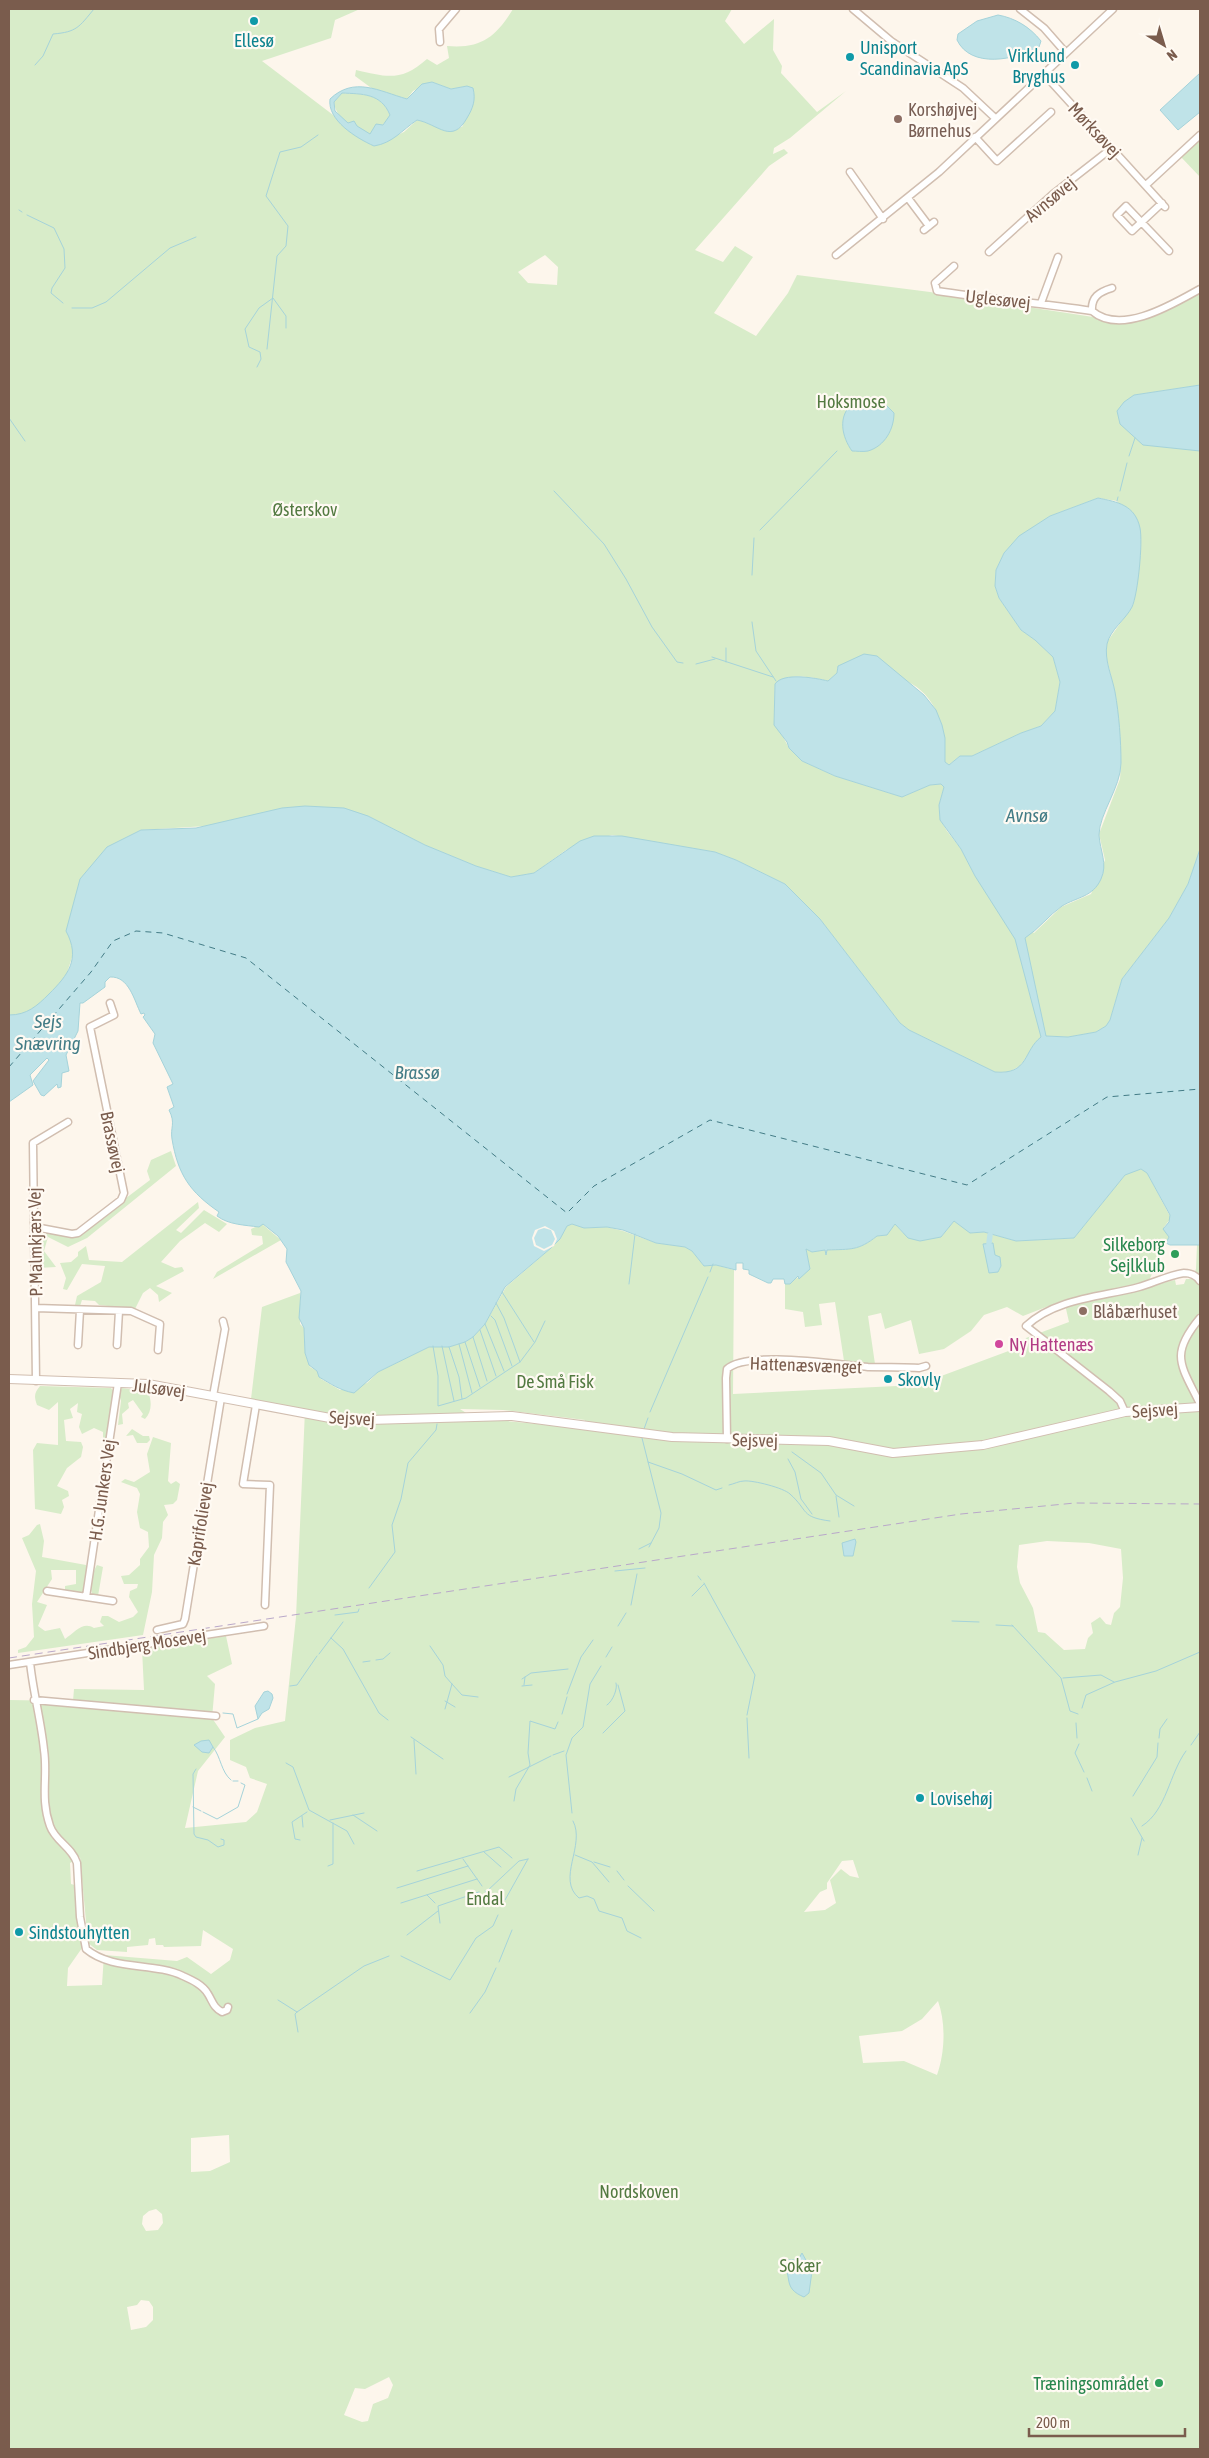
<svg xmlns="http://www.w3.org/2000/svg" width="1209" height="2458" font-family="'Asap Condensed',sans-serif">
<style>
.green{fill:#d8ecc9;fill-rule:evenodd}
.water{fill:#bfe3e8;stroke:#a5d3da;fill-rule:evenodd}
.pier{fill:#fdf6ec;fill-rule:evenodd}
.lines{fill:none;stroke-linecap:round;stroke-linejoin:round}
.stream{stroke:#a5d3da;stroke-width:1}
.canal{stroke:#bfe3e8;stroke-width:5.5}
.ferry{stroke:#437c86;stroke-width:1;stroke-dasharray:6 5;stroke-linecap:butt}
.minor-casing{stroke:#d1beb0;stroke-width:9}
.tertiary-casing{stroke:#d1beb0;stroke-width:10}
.minor{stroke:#fff;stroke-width:6}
.tertiary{stroke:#fff;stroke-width:8}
.rail{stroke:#b9a8c9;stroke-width:1;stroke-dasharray:8 5;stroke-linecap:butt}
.culture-dot{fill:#0f9aa8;stroke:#fffaf3;stroke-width:2}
.education-dot{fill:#8d6e63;stroke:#fffaf3;stroke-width:2}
.leisure-dot{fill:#2e9e5b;stroke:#fffaf3;stroke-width:2}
.hotel-dot{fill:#d1479c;stroke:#fffaf3;stroke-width:2}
.labels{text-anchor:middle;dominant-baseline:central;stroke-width:4.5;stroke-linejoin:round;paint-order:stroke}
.culture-label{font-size:18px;fill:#0d838f;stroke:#fffaf3;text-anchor:start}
.education-label{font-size:18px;fill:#785e54;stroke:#fffaf3;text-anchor:start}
.street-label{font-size:18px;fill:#7a5c4d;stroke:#fffaf3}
.park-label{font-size:18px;fill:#537a41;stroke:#fffaf3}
.leisure-label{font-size:18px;fill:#27864d;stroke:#fffaf3;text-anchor:end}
.hotel-label{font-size:18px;fill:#b23c85;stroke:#fffaf3;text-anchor:start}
.water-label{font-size:19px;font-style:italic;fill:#437c86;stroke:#fffaf3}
</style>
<rect width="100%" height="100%" fill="#fdf6ec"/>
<path class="green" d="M9 9H360L335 20 331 38 262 61 374 146 404 132 417 120C435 123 445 137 463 126L467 86 451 89 432 82 413 91 407 99 374 90 355 76 356 70C387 77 401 82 427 59L437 65 449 58 447 46C481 49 496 37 513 9H732L725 21 744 44 774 19 773 50 782 66 781 73 817 112 846 91 790 138 774 148 773 154 784 149 788 153 769 166 695 250 723 262 735 246 753 257 714 313 756 336 788 293 797 275 930 292 1113 320H1134L1200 292V385L1134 395 1200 451V849L1188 884 1169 918 1122 979 1110 1020 1106 1026 1096 1032 1068 1037 1046 1036 1035 1044 1020 1066 1009 1072H995L909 1030 900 1023 820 919 785 884 736 860 715 852 612 835 566 850 534 873 511 877 476 866 425 845 368 816 141 830 108 847 65 979 34 1009 20 1015H9ZM545 255 558 267 557 285 528 283 518 272ZM1098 498 1117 501 1141 546 1133 605 1107 642 1106 655 1115 693 1121 764 1120 779 1099 834 1105 860 1091 894 1061 907 1034 933 975 876 961 849 947 831 940 819 939 805 944 787 941 784 930 785 902 797 835 776 802 761 789 748 774 720 775 684C788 672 813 677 828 681L837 673V668C853 671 893 675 906 681 938 695 946 731 945 763L949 765 960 756H972L1021 733 1041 726 1055 711 1060 682 1053 657 1035 640 1021 630 999 598 995 586 996 570 1004 553 1050 516Z
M342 93C362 94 381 93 390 115L387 121 370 135C355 126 336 121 334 102Z
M1200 139V177L1181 157Z
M171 1151 176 1166 87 1238 68 1247 48 1237 44 1251 56 1267 38 1268 40 1228 77 1235 150 1180 147 1171 151 1160Z
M1137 1169 1144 1170 1147 1173 1171 1218 1164 1227 1169 1237 1146 1287 1175 1280 1176 1285 1184 1284 1186 1279H1192L1196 1269 1197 1245H1200V2449H9V1700L73 1701 74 1689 144 1690 142 1649 226 1636 232 1664 207 1676 215 1684 212 1718 225 1737 198 1771 185 1828 246 1822 257 1812 267 1784 250 1778 246 1767 230 1760V1740L255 1728 285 1721 296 1617 305 1410 251 1399 262 1307 300 1293V1324L304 1328 305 1353 310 1367 317 1371 321 1379 340 1390 367 1383 378 1372 429 1347H449L465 1342 473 1337 485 1324 506 1287 551 1248 560 1239 567 1226 572 1224 586 1228 607 1227 623 1231 656 1243 685 1247 692 1251 704 1266 716 1265 734 1270 733 1394 917 1385 1022 1346 1026 1338 1069 1322 1064 1300 1023 1316 1007 1307 984 1315 971 1331 944 1349 919 1354 911 1320 885 1329 881 1313 868 1316 875 1364 844 1361 835 1302 819 1304 822 1325 805 1327 803 1312 785 1309V1284C793 1283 802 1273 810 1269L806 1249H809L812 1252 825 1250 826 1255 827 1250C851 1249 858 1251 877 1236L886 1235 895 1224 903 1233 941 1237 954 1221 972 1233 984 1232 1016 1241 1074 1238 1125 1175ZM460 1409 503 1410 585 1420 581 1428 474 1418ZM1047 1541 1089 1543 1121 1549 1123 1578 1120 1607 1114 1613 1111 1625 1106 1624 1100 1617 1091 1623 1093 1633 1088 1638 1085 1649 1064 1650 1045 1633 1038 1632 1033 1608 1020 1583 1017 1567 1019 1545ZM80 1857 88 1943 97 1950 127 1952V1947L148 1945 149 1939 155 1938 156 1945H163L164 1947 201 1946 203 1930 233 1949 230 1960 211 1974 187 1957 177 1961 104 1955 102 1985 67 1986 68 1968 82 1948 78 1886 71 1884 70 1863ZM853 1860 859 1878 850 1876 841 1869 830 1880 836 1903 825 1910 804 1912 820 1892 827 1889V1883L842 1861ZM938 2001C946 2023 945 2053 937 2075L904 2061 863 2063 859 2036 902 2031 922 2019ZM229 2135 230 2162 210 2171 191 2172V2138ZM156 2209 162 2214 163 2223 158 2230 146 2231 142 2224 143 2216 149 2211ZM141 2300 149 2301 153 2307V2320L146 2327 131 2330 127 2307 137 2305ZM389 2377 393 2385 388 2398 373 2404 368 2421 362 2422 344 2415 355 2388 365 2389Z
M198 1202 199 1208 176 1230 181 1233 204 1210 227 1224 219 1232 205 1223 180 1241 161 1262 175 1268 182 1267 184 1271 156 1286 172 1293 159 1302 158 1295 150 1288 143 1293 135 1309 99 1305 95 1301 82 1300 80 1306 75 1305 77 1296 101 1282 105 1266 82 1264 67 1290 63 1289 66 1278 60 1263 71 1262 78 1256V1252L86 1246 89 1260 122 1262Z
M262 1224 281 1240 213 1279 217 1272 263 1244 262 1236 252 1235 251 1229Z
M40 1386 111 1388 115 1393 108 1439 103 1438V1432L94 1428 82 1434 79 1427 82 1414 77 1412 78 1403 70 1409 73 1418 64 1420 66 1441 81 1442 83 1447 81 1457 67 1468 57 1486 68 1491 69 1496 62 1500 64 1507 61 1514 35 1509 33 1450 37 1443 58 1445V1402L49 1410 37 1405C34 1397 34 1393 40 1386Z
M122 1388 148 1392C152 1401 152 1412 145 1419L141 1417 143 1414 133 1400 128 1403 129 1408 122 1414 123 1424 118 1425 121 1401 119 1394Z
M132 1429 143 1436H149L150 1440 147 1443H137L133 1435 126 1436Z
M153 1437 171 1443 168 1481 171 1484 176 1481 180 1484 177 1500 173 1504 164 1505 168 1515 163 1522 162 1538 154 1555 152 1592 143 1635 18 1653V1650L26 1647 34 1637 32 1604 36 1571 22 1538 29 1535 37 1525 40 1524 44 1541 42 1557 86 1565 88 1576 84 1593 65 1590V1586L76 1584V1570H51L52 1579 37 1602 47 1605 38 1626 45 1631 60 1628 65 1639C75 1632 83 1621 94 1628L104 1626 100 1622 102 1616H108L119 1622 133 1617 138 1612 129 1597 130 1591 137 1588 138 1584H124L121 1576 129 1575 140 1565V1559L149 1547 148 1532 140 1528 137 1512 140 1494 137 1488 121 1482 125 1479 134 1482 150 1472 147 1454Z
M97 1565 103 1567 98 1596 94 1597C88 1589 92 1573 97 1565Z"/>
<path class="water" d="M998 15C1015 18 1030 27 1041 41L1039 47C1015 60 971 69 957 40L958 34 977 21Z
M1200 73V112L1178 130 1160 110Z
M432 82 451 89 467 86 473 88C476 100 473 108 467 118 452 145 438 124 417 120 402 130 393 143 374 146 356 138 327 120 330 99 354 76 379 91 407 99L422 84ZM342 93C362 94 381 93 390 115L383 125 376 124 370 134 357 126 354 121 348 123 335 111 334 102Z
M1200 385V451L1143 445 1120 424 1117 411 1124 402 1134 395Z
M868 397 883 402 894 413C894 429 885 446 868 451 863 452 856 451 852 451 842 437 837 416 853 403 856 400 864 399 868 397Z
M1098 498C1118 502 1135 505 1140 528 1143 542 1138 594 1132 607 1126 619 1110 630 1107 644 1104 660 1112 676 1115 692 1119 714 1121 741 1121 763 1121 787 1099 814 1099 835 1100 851 1108 864 1101 879 1093 897 1077 897 1062 906 1049 915 1039 929 1025 938L1046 1036 1068 1037 1096 1032 1106 1026 1110 1020 1122 979 1169 918 1188 884 1200 849V1245H1170L1166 1243 1169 1237 1163 1229 1169 1222 1170 1215 1147 1173 1141 1169 1125 1175 1074 1238 1016 1241 984 1232 970 1233 954 1221 941 1237 920 1241 908 1238 895 1224 887 1235 877 1236C858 1251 851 1249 827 1250L826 1255 825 1250 812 1252 806 1249 810 1269 799 1279 798 1276 790 1284H785L784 1279H773L771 1283H768L749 1274V1270L743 1269V1263H736V1270L716 1265 704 1266 692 1251 685 1247 656 1243 623 1230 607 1227 584 1228 572 1224 567 1226 560 1239 551 1248 505 1287 485 1324 473 1337 465 1342 449 1347H429L378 1372 354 1393C339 1390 331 1384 319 1377L317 1371 309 1365 305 1353 304 1328 299 1318 301 1291 286 1262 287 1249 278 1236 263 1224 259 1227C245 1225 229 1225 217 1216L219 1212C190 1192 178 1175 172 1139 170 1127 176 1124 169 1110L174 1107 167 1087 173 1084 153 1043 155 1034 143 1017 145 1015 144 1013 141 1014C134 1000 129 976 110 977L105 982V987L83 1003H80L78 1031 66 1055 69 1071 62 1073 61 1087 58 1088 57 1084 44 1096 41 1095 33 1081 49 1060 47 1058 30 1075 33 1085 9 1102V1015C27 1015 37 1006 49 994 68 975 81 959 66 931L80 879 107 847 141 830 196 828 282 808 305 806 344 808 368 816 425 845 476 866 511 877 534 873 580 841 594 836H622L715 852 736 860 785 884 820 919 900 1023 909 1030 995 1072C1029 1075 1023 1051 1041 1037L1015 939 975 876 961 849 940 820 939 805 944 787 941 784 930 785 902 797 835 776 802 761 789 748 787 742 774 725 775 684C783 672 816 678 828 681L837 673 838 666 864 654 877 656 924 695 936 710 942 725 945 738V762L949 765 960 756H972L1021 733 1041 726 1055 711 1060 682 1053 657 1035 640 1021 630 999 598 995 586 996 570 1004 553 1019 536 1050 516Z
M993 1243 995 1255 1000 1257 1001 1266 998 1272 989 1273 983 1244Z
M855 1539 856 1542 853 1556H844L842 1543Z
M268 1691 272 1694 273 1698 269 1709 262 1713 258 1719 255 1706 264 1692Z
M209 1740 213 1747 209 1753 202 1752 194 1745 201 1741Z
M802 2253 812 2271 809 2293 804 2297C782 2288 793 2277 783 2264L787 2260H798Z"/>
<path class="pier" d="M545 1226 554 1231 557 1239 554 1246 544 1251 534 1246 532 1238 535 1230ZM544 1228 551 1230 555 1239 552 1245 544 1249 536 1245 534 1238 538 1230Z"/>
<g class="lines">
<path class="stream" d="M35 65 43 56 53 34C77 32 79 27 94 9
M19 210 22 212
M27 215 54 228 64 249 65 268 52 288 51 293 63 303
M72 308H92L106 302 170 248 196 237
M267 349 277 256 286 246 288 226 266 196 280 152 301 147 318 135
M257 367 261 359 260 352 249 347 245 329 259 308 273 298 286 316V328
M9 418 25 441
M1129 456 1135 438
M554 491 604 544 626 579 652 627 677 662 683 663
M1120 491 1127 463
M1117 501 1118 497
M760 530 837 451
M752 575 754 538
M752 622 756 651 776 681
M726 648V662
M712 657 773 677
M696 664 715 659
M710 1272 713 1264
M629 1284 635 1234
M502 1292 534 1342
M496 1303 504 1318 520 1362
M491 1316 495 1320 512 1366
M485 1324 504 1371
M480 1330 496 1376
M473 1337 487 1381
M465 1342 480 1387
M459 1344 472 1393
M433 1346 438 1376V1406L466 1398 520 1362 535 1342 545 1321
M442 1346 454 1401
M449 1347 459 1377 462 1399
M650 1412 708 1277
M644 1429 648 1418
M642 1438 661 1513 659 1528 649 1547
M792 1452 821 1473 836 1495 854 1506
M788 1459 795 1472 801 1499 812 1514
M648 1462 682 1474 716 1490 722 1488
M729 1485C734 1484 739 1481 744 1481 753 1480 784 1488 790 1494 809 1511 800 1517 830 1521
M836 1496 839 1517
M639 1549 651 1543
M615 1571 645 1568
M698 1576 701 1580
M704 1583 755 1675 747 1715
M369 1588 395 1552 392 1525 401 1499 408 1463 436 1430 437 1424
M692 1596 704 1584
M631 1605 637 1574
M335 1615 358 1612 359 1609
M952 1621 979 1622
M996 1625 1013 1626
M1012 1625 1061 1678 1070 1711 1078 1714
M618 1626 626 1613
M331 1638 343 1649 379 1713 388 1720
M430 1646 443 1665 445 1676 452 1684 462 1695 478 1697
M319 1654 343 1622
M606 1657 612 1647
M376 1660 383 1659 390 1653
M363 1662 370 1661
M1063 1678 1101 1675 1114 1682
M522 1679 531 1673 568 1669
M524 1685 525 1677
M290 1686 297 1685 317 1656
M522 1686 532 1685
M567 1694 581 1657 593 1640
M445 1701 455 1707
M607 1705C613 1701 618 1688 616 1683
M1082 1708 1086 1695 1115 1682 1156 1671 1200 1652
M445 1709 452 1684
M223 1713 233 1714 237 1728 258 1719
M562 1714 567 1697
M747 1718 749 1758
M1076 1723 1077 1738
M603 1733 625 1711 618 1685
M411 1737 443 1759
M1159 1738 1160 1729 1167 1719
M414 1740 416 1774
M1079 1744 1075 1753 1084 1772
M1191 1745 1200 1732
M213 1747C221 1757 221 1772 231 1780
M553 1755 564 1751
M286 1763 293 1767 309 1810 347 1831 354 1844
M196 1769 193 1774 194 1834 196 1837 208 1840 218 1847 224 1845V1840L221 1839
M509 1777 551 1756
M1087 1778 1092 1791
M233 1781H238
M1133 1796 1157 1757 1158 1743
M514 1801 516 1789 530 1765 528 1753 530 1721 555 1729 558 1722
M193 1807 201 1811
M203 1812 217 1819 238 1807 245 1785 241 1783
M572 1813 566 1755 572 1738 583 1727 590 1684 601 1666
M353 1815 377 1831
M302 1816 303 1827
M1131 1818 1144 1841
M330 1820 364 1813
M573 1821C586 1845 556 1879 579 1898L587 1896 594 1899 599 1911 622 1918 627 1931 641 1938
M1142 1826C1167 1810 1169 1774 1186 1751
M300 1840 295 1839 292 1822 307 1812
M484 1852 501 1867
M575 1855 592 1862 609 1882
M1138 1855 1142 1838
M463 1859 482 1886
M594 1862 610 1867
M328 1866 333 1864V1823
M417 1871 499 1847 512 1858
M617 1871 624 1880
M628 1886 654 1911
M397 1888 468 1866
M485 1891 486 1892 519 1861 528 1859
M427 1895 435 1903
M505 1900 528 1859
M401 1903 477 1879
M440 1923 438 1906 479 1892
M407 1935 438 1911
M401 1956 450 1980 476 1938 493 1926 498 1915
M499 1962 512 1930
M278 2000 297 2012
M470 2013 485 1992 496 1968
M298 2032 295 2014 297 2012 364 1966 389 1956"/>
<path class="canal" d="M989 1243 990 1235"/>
<path class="ferry" d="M9 1067 91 972 113 941 136 931 163 933 246 958 567 1213 594 1186 710 1120 967 1185 1107 1097 1200 1089"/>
<g class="minor-casing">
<path id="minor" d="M853 9 891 41 963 88 995 118
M1020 9 1044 28 1066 53
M440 42 439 29 456 9
M1044 74 1165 207
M975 137 997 161 1051 112
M850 172 883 219
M1146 185 1200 135
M908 198 929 226
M1162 203 1132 231 1117 215 1126 206 1169 251
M924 230 934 222
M989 252 1053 194 1112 148
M836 255 939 172 1113 9
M954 266 935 283 937 291C989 299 1041 303 1092 311
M1112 288C1099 292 1091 297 1092 311 1121 336 1173 304 1200 289
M1041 303 1058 257
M35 1227 72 1234 78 1233 121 1200 124 1193 90 1027 114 1015 110 1003
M36 1308 131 1311 160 1324 158 1350
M1200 1318C1169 1355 1181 1365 1200 1404
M78 1345 80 1310
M117 1345 119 1311
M36 1381 33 1143 68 1122
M213 1396 225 1329 223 1321
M256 1405 243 1484 270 1485 265 1605
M1125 1412 1120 1401 1109 1391 1026 1326C1056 1298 1102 1297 1139 1287 1153 1283 1169 1275 1184 1273 1191 1273 1196 1275 1200 1281
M727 1439 726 1378 727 1369C746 1350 840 1365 868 1367 885 1367 902 1367 919 1368L926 1366
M47 1591 113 1601
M86 1597 118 1383
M157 1630 183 1624 185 1619 221 1398
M30 1662C33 1692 41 1720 44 1750 48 1776 40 1798 50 1826 55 1841 72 1847 77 1863L80 1917 86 1949C112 1971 154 1962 183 1976 192 1980 203 1985 208 1994 213 2002 213 2007 222 2012L227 2010 228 2007
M9 1665 264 1626
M34 1700 216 1716"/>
</g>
<g class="tertiary-casing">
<path id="tertiary" d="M9 1379 148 1384 330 1418 369 1420 512 1416 672 1437 829 1441 893 1453 983 1445 1125 1412 1200 1407"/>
</g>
<use href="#minor" class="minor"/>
<use href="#tertiary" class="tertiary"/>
<path class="rail" d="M9 1658 961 1514 1075 1503 1200 1504"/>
</g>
<g class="culture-dot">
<circle cx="254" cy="21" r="5"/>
<circle cx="850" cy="57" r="5"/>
<circle cx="1075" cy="65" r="5"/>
<circle cx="888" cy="1379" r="5"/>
<circle cx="920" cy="1798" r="5"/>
<circle cx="19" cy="1932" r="5"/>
</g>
<g class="education-dot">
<circle cx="898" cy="119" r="5"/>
<circle cx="1083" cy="1311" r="5"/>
</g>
<g class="leisure-dot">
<circle cx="1175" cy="1254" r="5"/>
<circle cx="1159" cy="2383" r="5"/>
</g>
<circle class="hotel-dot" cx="999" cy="1344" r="5"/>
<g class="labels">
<g class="culture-label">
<text x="254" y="40" text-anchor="middle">Ellesø</text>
<text x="860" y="47">Unisport<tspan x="860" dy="21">Scandinavia ApS</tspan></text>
<text x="1065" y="55" text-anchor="end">Virklund<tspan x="1065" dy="21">Bryghus</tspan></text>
<text x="898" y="1379">Skovly</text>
<text x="930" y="1798">Lovisehøj</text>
<text x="29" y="1932">Sindstouhytten</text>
</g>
<g class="education-label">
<text x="908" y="109">Korshøjvej<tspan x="908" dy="21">Børnehus</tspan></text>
<text x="1093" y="1311">Blåbærhuset</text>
</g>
<g class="street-label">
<text transform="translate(1095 130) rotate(47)">Mørksøvej</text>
<text transform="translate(1050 199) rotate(-40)">Avnsøvej</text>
<text transform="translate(998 299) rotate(6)">Uglesøvej</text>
<text transform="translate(113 1142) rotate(78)">Brassøvej</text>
<text transform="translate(35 1242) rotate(-91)">P. Malmkjærs Vej</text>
<text transform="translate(806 1365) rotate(2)">Hattenæsvænget</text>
<text transform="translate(159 1388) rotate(7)">Julsøvej</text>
<text transform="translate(1155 1410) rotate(-4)">Sejsvej</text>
<text transform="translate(352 1418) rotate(3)">Sejsvej</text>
<text transform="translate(755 1440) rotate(1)">Sejsvej</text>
<text transform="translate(102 1490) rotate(-82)">H.G. Junkers Vej</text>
<text transform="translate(200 1524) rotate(-81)">Kaprifolievej</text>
<text transform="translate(147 1644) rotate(-9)">Sindbjerg Mosevej</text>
</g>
<g class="park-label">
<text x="851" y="401">Hoksmose</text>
<text x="305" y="509">Østerskov</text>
<text x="555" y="1381">De Små Fisk</text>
<text x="485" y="1898">Endal</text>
<text x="639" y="2191">Nordskoven</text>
<text x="800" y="2265">Sokær</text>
</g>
<g class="leisure-label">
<text x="1165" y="1244">Silkeborg<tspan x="1165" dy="21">Sejlklub</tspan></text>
<text x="1149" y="2383">Træningsområdet</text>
</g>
<g class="hotel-label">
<text x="1009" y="1344">Ny Hattenæs</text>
</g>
<g class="water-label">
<text x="1027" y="815">Avnsø</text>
<text x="48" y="1021">Sejs<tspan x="48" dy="22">Snævring</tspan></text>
<text x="417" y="1072">Brassø</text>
</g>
</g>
<rect width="1209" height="2458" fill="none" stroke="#7a5c4d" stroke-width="20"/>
<g transform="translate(1164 45) rotate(142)" stroke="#fffaf3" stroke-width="4" paint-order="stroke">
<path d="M0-4L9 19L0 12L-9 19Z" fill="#7a5c4d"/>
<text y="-8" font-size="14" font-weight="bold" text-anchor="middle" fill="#7a5c4d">N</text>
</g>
<path d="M1029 2428v8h156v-8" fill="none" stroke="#7a5c4d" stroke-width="2.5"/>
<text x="1036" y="2428" font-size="15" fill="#7a5c4d" stroke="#fffaf3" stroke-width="4" paint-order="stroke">200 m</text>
</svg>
